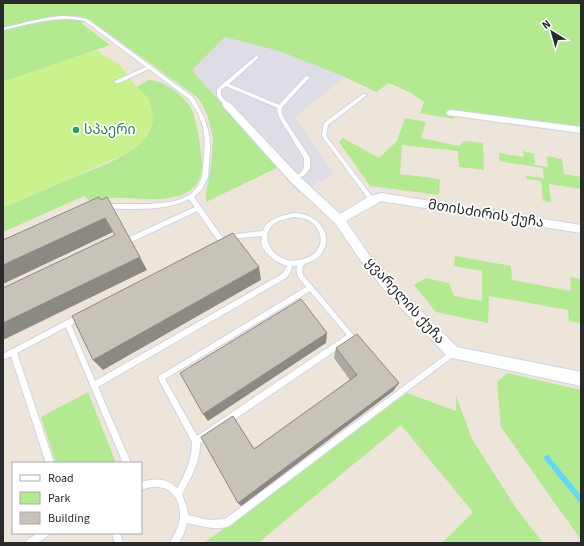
<svg xmlns="http://www.w3.org/2000/svg" width="584" height="546" font-family="'Source Sans 3','Noto Sans Georgian',sans-serif">
<style>
.industrial{fill:#dedce5}
.green{fill:#b2e991}
.pitch{fill:#caf28c}
.lines{fill:none;stroke-linecap:round;stroke-linejoin:round}
.stream{stroke:#63d6fa;stroke-width:5.5}
.lane-casing{stroke:#cfd4e4;stroke-width:2}
.street-casing{stroke:#cfd4e4;stroke-width:2}
.lane{fill:#fff;fill-rule:evenodd}
.street{fill:#fff;fill-rule:evenodd}
.wall{fill:#aca89f}
.shaded-wall{fill:#8c8882}
.building{fill:#c8c3b9;stroke:#8c8882}
.leisure-dot{fill:#2e9e5b;stroke:#fff;stroke-width:1.5}
.labels{text-anchor:middle;dominant-baseline:central;stroke-width:3.5;stroke-linejoin:round;paint-order:stroke}
.leisure-label{font-size:14px;fill:#27864d;stroke:#fff;text-anchor:start}
.street-label{font-size:14px;fill:#2a2a2a;stroke:#fff}
</style>
<rect width="100%" height="100%" fill="#ede5da"/>
<path class="industrial" d="M225 37 279 51 345 77 295 117 334 174 298 193 191 70Z"/>
<path class="green" d="M3 3H581V127L455 110 454 119 420 113 424 102 411 93 389 83 376 92 345 77 279 51 225 37 192 70 277 168 206 202V193L211 167 213 138 208 117 202 104 197 97 90 20 81 23 110 45 3 82Z
M149 80C163 80 186 97 192 110 196 118 203 158 202 167 202 173 199 182 195 186 175 207 136 196 112 198 105 198 98 201 91 202L84 196 3 232V207C26 198 48 188 71 178 96 168 157 149 152 115 150 100 147 97 136 87Z
M405 118 426 122 421 138 459 146 464 141 483 143 484 170 459 167 458 151 402 145 400 174 440 179 439 195 370 186 339 142 343 138 379 158 397 141Z
M523 151 534 154 535 165 548 167 547 156 562 159 564 174 581 177V189L549 184 551 202 543 201 541 181 526 179V176L544 178 543 168 499 161V153L524 157Z
M455 256 511 266 512 280 571 291 570 277 581 279V323L569 321 568 310 489 296 488 323 436 312 414 285 426 278 449 283 454 296 482 301V271L454 266Z
M507 373 581 390V540L501 427 497 382Z
M88 392 116 463H56L41 417Z
M407 393 456 411V395L472 439 516 508 543 543H442L473 512 401 425 258 543H204Z"/>
<path class="pitch" d="M96 50 121 66 136 87 149 98 152 111 153 122 146 137 138 146 121 156 3 207V82Z"/>
<g class="lines">
<path class="stream" d="M547 458 581 500"/>
<g class="lane-casing">
<path id="lane" d="M65 16 76 17 87 19 193 97 198 106 205 120 209 134 210 149 208 177 202 189 194 197 225 241 226 243 225 245H221L197 211 125 245H121L120 243 121 241 195 207 189 199C171 209 147 209 126 209 119 209 112 208 104 209L101 207 102 206 109 204H148L172 202 181 199 191 194 198 186 202 177 204 158 205 141 203 126 198 113 189 99 149 69 119 83H115V81L146 67 85 21C57 15 30 24 3 30V28C24 23 44 17 65 16Z
M256 56 259 57 229 84 279 105 306 76H308L310 77 283 106 281 110 283 117 310 158V168L305 175 296 179H292L291 178 292 177 301 173 304 168V158L279 117 277 110 278 108 226 86 221 90V96L229 104V106H225L217 96V89Z
M363 94H365L367 95 328 125 326 136 374 199 375 200 374 201H370L322 136 324 123Z
M294 213C300 214 307 214 312 218 326 225 331 243 320 255 316 260 309 262 304 264L302 271 303 275 355 337 354 339 351 340 200 443C200 462 191 478 182 494L187 508 188 515 209 520 225 519 451 351 453 350 455 351 456 353 455 355 229 526C216 531 201 526 187 523L184 533 179 543H170C173 536 177 531 179 523 183 508 176 489 159 487 153 486 147 488 141 490V482C154 478 167 478 177 488 186 473 192 459 192 442L159 380 158 378 159 376 306 287C301 280 295 275 297 266H292L290 273 286 278 98 387 131 463H123L66 327 17 353 54 463H46L11 356 3 360V354L81 313 83 314 84 316 83 318 71 325 95 381 282 274 285 270 287 266C275 262 258 250 262 236L238 238 229 242 226 240 227 238 237 234 263 231C267 218 283 216 294 213ZM294 217C298 218 302 218 306 219 318 224 325 238 318 249 315 254 311 256 306 258 276 271 252 233 279 221 284 219 289 218 294 217ZM310 291 347 335 197 436 165 379Z
M38 533H49C45 542 35 543 26 543L27 540Z
M112 533H120L123 543H115Z"/>
</g>
<g class="street-casing">
<path id="street" d="M227 102 230 103 298 175 340 214 368 197 381 193 581 225V233L381 201 346 221 367 252 394 284 457 347 581 372V386L448 357 386 292 359 258 335 223 290 181 224 107 222 105Z
M451 110 581 127V133L448 115 446 113 448 111Z"/>
</g>
<use href="#lane" class="lane"/>
<use href="#street" class="street"/>
</g>
<path class="wall" d="M336 348 399 383 393 391 241 506 254 449 350 380 334 358Z"/>
<path class="shaded-wall" d="M105 218 113 232 3 284V265Z
M140 257 147 270 3 340V323Z
M259 267 261 280 103 370 93 360Z
M327 333 326 343 208 421 203 414Z
M399 383 393 391 241 506 238 503Z"/>
<path class="building" d="M99 197 101 200 107 197 140 257 3 323V288L115 235 105 218 3 265V240Z
M233 233 259 267 93 360 72 316Z
M301 299 327 333 203 414 180 373Z
M357 334 399 383 238 503 201 437 233 416 254 449 357 375 336 348Z"/>
<circle class="leisure-dot" cx="76" cy="130" r="4"/>
<g class="labels">
<g class="leisure-label">
<text x="84" y="130">სპაერი</text>
</g>
<g class="street-label">
<text transform="translate(486 214) rotate(9)">მთისძირის ქუჩა</text>
<text transform="translate(405 301) rotate(48)">ყვარელის ქუჩა</text>
</g>
</g>
<rect width="584" height="546" fill="none" stroke="#2a2a2a" stroke-width="8"/>
<rect x="12" y="462" width="130" height="72" fill="#ffffff" stroke="#aaaaaa"/>
<rect x="20" y="475" width="20" height="6" fill="#ffffff" stroke="#aaaaaa"/>
<text x="48" y="482" font-size="12" fill="#2a2a2a">Road</text>
<rect x="20" y="492" width="20" height="12" fill="#b2e991" stroke="#aaaaaa"/>
<text x="48" y="502" font-size="12" fill="#2a2a2a">Park</text>
<rect x="20" y="512" width="20" height="12" fill="#c8c3b9" stroke="#aaaaaa"/>
<text x="48" y="522" font-size="12" fill="#2a2a2a">Building</text>
<g transform="translate(552 32) rotate(323)" stroke="#ffffff" stroke-width="3" paint-order="stroke">
<path d="M0-3L7 15L0 10L-7 15Z" fill="#2a2a2a"/>
<text y="-6" font-size="11" font-weight="bold" text-anchor="middle" fill="#2a2a2a">N</text>
</g>
</svg>
